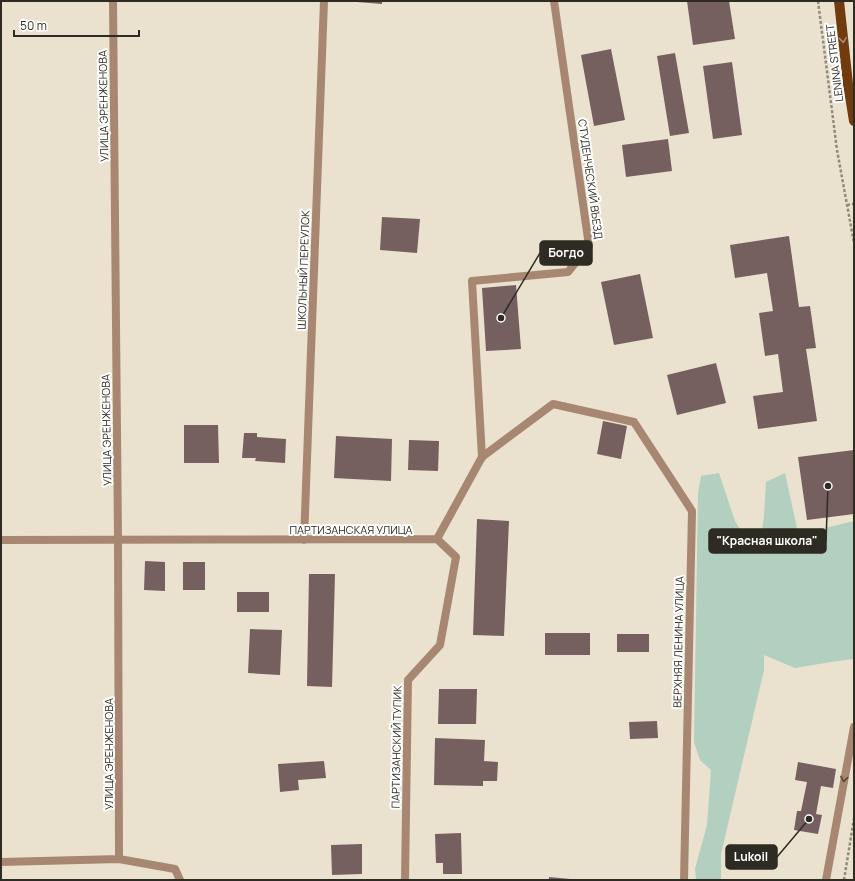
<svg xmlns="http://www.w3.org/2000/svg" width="855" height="881" font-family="Manrope,sans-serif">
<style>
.green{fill:#b2cfc0}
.building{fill:#75605f}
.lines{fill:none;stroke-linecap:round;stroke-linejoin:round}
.path{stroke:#908a7c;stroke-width:2.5;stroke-dasharray:3 2;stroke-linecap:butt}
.lane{stroke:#a78772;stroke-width:8}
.street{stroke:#a78772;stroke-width:8}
.primary{stroke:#703b0f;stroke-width:10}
.oneway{stroke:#a9896f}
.oneway2{stroke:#52473b}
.labels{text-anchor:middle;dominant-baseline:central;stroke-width:4;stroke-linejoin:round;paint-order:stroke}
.street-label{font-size:11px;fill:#2e2b23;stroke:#fff}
.leader{fill:none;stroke:#2e2b23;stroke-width:1.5}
.callout-dot{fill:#2e2b23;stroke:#fff;stroke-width:1.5}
.callout{fill:#2e2b23;stroke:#2e2b23;stroke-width:1.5}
.callout-label{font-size:12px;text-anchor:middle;font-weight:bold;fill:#fff}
</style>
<rect width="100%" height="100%" fill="#eae2ce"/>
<path class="green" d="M719 473 735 521 748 542 761 537 764 516 766 482 785 473 799 537 821 529 854 521V659L831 662 795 668 764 655V670L721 854V880H696L695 869 707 825 711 770 700 760 694 742 698 493 701 476Z"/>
<path class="building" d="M357 1H382V4L357 2Z
M687 1H729L735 39 693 45Z
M611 49 625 120 594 126 581 55Z
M675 53 689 133 670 136 657 56Z
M732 62 742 135 713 139 703 66Z
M668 139 672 171 626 177 622 145Z
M382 217 420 219 417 253 380 250Z
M789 236 799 307 810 306 816 348 806 349 817 421 758 429 753 396 783 392 778 354 765 356 759 313 773 311 767 273 735 278 730 245Z
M640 274 653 338 614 345 601 282Z
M516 285 521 349 486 351 482 288Z
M716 363 726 403 677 415 667 375Z
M603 421 627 426 621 459 597 454Z
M184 425H218L219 463H184Z
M244 433H257V437L286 439 285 463 255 461 256 458H242Z
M336 436 392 439 391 481 334 478Z
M409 440 439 441 438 471 408 470Z
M854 450V514L807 520 798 457Z
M477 519 509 521 504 636 473 635Z
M145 561 165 562V591L144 590Z
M183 562H205V590H183Z
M309 574H335L332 687 307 686Z
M237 592H269V612H237Z
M250 629 282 630 280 675 248 673Z
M545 633H590V655H545Z
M617 634H649V652H617Z
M439 689H477L476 724H438Z
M657 721 658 738 630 739 629 722Z
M435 738 485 740 484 761 498 762 497 781H483V786L434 785Z
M324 761 326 778 298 780 299 790 280 792 278 764Z
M798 762 836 769 833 788 821 786 816 814 822 815 818 834 794 830 797 811H801L807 782 795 780Z
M461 833 462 874H443V863H436L435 834Z
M362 844V874L332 875 331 845Z
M549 877 570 879V880H549Z"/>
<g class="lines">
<path class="path" d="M818 1 837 150 854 243
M847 205 854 204
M844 880 854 818"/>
<path class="lane" d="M482 457 472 281 568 272 589 246 554 1
M826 880 854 727"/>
<path class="street" d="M113 1 118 539 119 859
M1 540C146 539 292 540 437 539L482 457 553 404 634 422 692 511 684 880
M304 540 324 1
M1 862 119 859 175 869 180 880
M405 880 408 680 440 645 456 557 437 539"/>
<path class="primary" d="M839 1 848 84 854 121"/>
</g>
<defs><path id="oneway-chevron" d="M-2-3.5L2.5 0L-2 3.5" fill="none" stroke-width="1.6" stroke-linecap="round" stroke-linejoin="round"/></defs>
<use class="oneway" href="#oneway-chevron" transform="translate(843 40) rotate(84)"/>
<use class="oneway2" href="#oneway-chevron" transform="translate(844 779) rotate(100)"/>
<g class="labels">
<g class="street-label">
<text transform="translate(834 63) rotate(-97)">LENINA STREET</text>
<text transform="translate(103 106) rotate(-91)">УЛИЦА ЭРЕНЖЕНОВА</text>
<text transform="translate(591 179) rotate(82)">СТУДЕНЧЕСКИЙ ВЪЕЗД</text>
<text transform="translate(303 270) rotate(-88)">ШКОЛЬНЫЙ ПЕРЕУЛОК</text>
<text transform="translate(106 430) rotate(-91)">УЛИЦА ЭРЕНЖЕНОВА</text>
<text x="351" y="529">ПАРТИЗАНСКАЯ УЛИЦА</text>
<text transform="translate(678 642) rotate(-89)">ВЕРХНЯЯ ЛЕНИНА УЛИЦА</text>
<text transform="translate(396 747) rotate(-89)">ПАРТИЗАНСКИЙ ТУПИК</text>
<text transform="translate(108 754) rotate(-90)">УЛИЦА ЭРЕНЖЕНОВА</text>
</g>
</g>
<path class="leader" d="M501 318L540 253M828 486L826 541M809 819L777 857"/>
<g class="callout-dot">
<circle cx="501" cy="318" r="4"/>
<circle cx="828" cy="486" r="4"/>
<circle cx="809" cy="819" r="4"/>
</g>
<g class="callout">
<rect x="540" y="241" width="52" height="24" rx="4"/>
<rect x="709" y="529" width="117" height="24" rx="4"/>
<rect x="726" y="845" width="51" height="24" rx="4"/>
</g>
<g class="callout-label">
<text x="566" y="257">Богдо</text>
<text x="767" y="545">"Красная школа"</text>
<text x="751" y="861">Lukoil</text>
</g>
<rect width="855" height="881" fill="none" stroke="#2e2b23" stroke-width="4"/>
<path d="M14 30v6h125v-6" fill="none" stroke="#2e2b23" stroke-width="2"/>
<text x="20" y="30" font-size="12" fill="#2e2b23" stroke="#ffffff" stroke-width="3" paint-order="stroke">50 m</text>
</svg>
